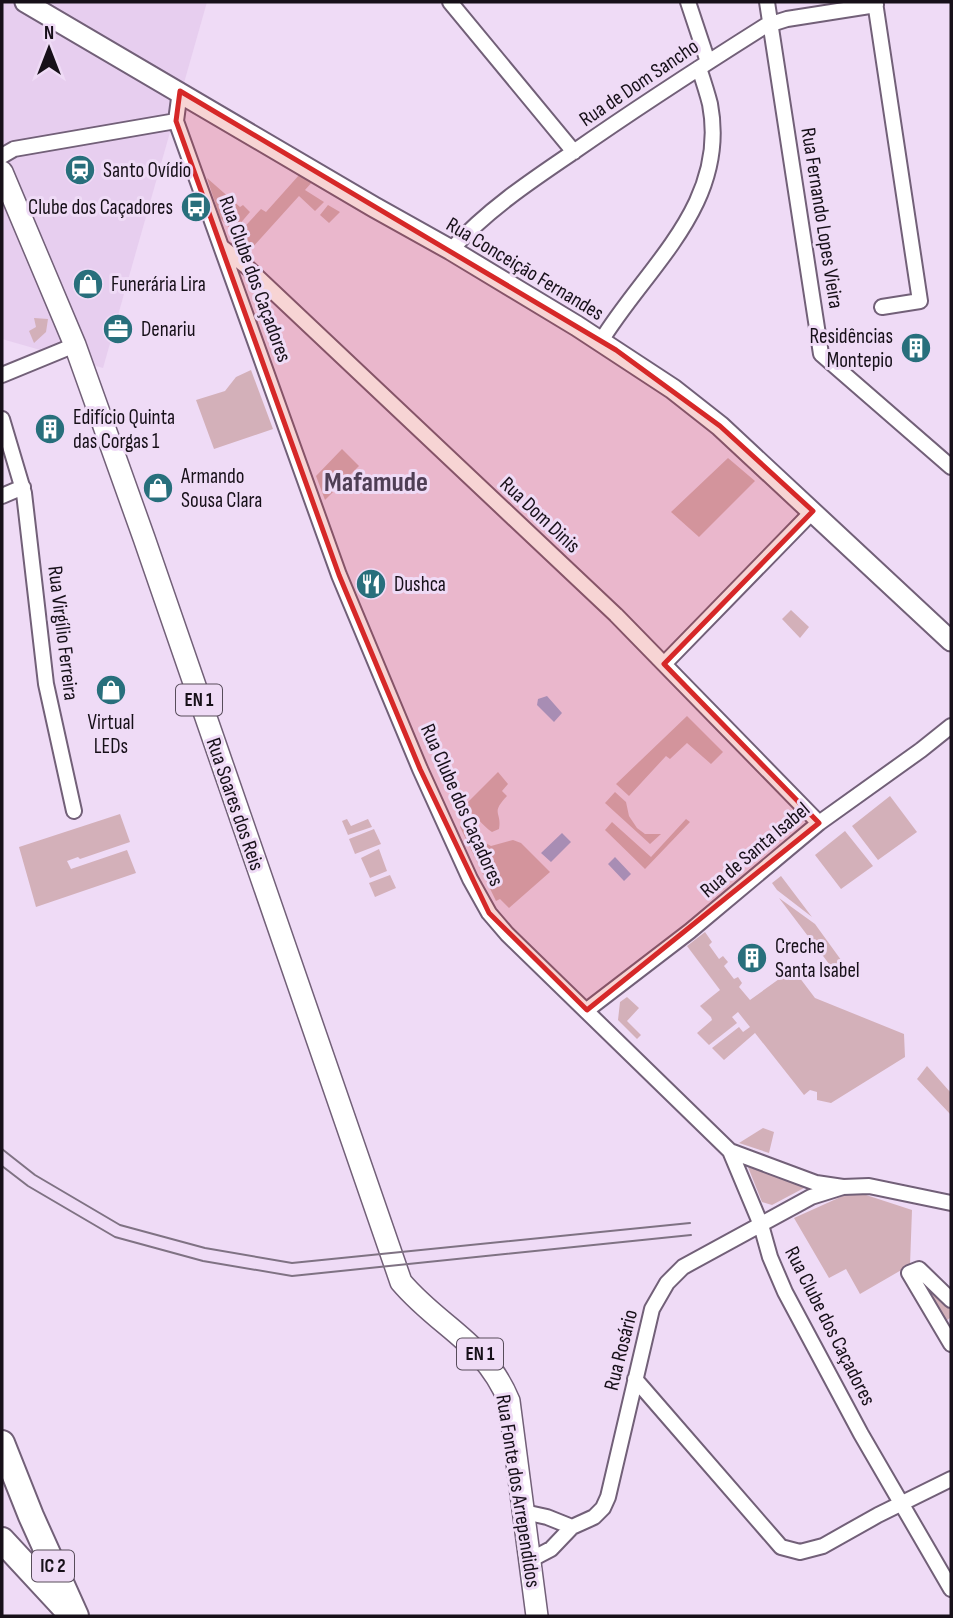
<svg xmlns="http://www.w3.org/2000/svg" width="953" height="1618" font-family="'Sofia Sans Condensed',sans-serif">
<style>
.built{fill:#e7ceef}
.green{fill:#d3b0b9}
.water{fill:#9da7d8}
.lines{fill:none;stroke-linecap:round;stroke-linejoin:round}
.minor-casing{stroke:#726078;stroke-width:18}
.secondary-casing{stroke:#726078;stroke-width:23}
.primary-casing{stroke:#726078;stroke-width:24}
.motorway-casing{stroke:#726078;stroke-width:28}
.minor{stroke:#fff;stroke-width:14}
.secondary{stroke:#fff;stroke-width:19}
.primary{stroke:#fff;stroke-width:21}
.motorway{stroke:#fff;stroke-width:24}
.tram{stroke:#7f7283;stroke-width:2}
.marked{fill:#d62828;fill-opacity:0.2;stroke:#d62828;stroke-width:5;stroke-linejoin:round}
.labels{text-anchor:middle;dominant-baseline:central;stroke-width:6;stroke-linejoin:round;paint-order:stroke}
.shield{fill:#efdbf6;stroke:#584d5b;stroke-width:2}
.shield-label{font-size:19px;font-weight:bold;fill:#171019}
.street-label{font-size:21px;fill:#171019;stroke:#efdbf6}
.poi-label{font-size:21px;fill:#171019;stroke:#efdbf6;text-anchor:start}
.district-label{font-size:28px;font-weight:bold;fill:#4f3f55;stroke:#efdbf6}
</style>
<rect width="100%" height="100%" fill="#efdbf6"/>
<path class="built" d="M2 2H207L103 368 2 339Z"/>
<path class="green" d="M300 174 313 181 305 190 324 202 315 211 299 196 251 249 237 235 261 209 266 212Z
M207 178 240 207 243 205 250 212 233 232 220 218Z
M328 205 340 212 329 223 320 215Z
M34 318 48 319 46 332 34 343 29 331 36 327Z
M251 370 273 429 214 449 196 400 225 391 236 377Z
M342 449 359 466 325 500 316 476Z
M728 458 755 481 699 537 671 512Z
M791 610 809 627 800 638 782 619Z
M687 716 723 752 711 764 687 743 670 759 666 756 629 796 616 784Z
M498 772 508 784 502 791 507 796C490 814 502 811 499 829L492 832C482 826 476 814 466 810L459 815 457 813Z
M615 792 626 802 629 816 637 828 645 834H661L650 844 605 803Z
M890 796 917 832 878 860 852 826Z
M120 814 130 842 80 859 78 857 67 861 71 869 127 850 136 873 36 907 19 847Z
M347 819 351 826 368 819 372 827 348 835 342 821Z
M686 819 690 822 645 869 605 830 612 822 651 857Z
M463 822 482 841 491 846 513 840 521 843 550 872 509 908 500 899 496 901 460 827Z
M374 829 381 844 355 854 349 839Z
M845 831 873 866 841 889 815 855Z
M379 849 387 871 370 878 361 858Z
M390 875 396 888 375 897 369 883Z
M781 876 812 917 777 890 772 883Z
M779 898 815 924 849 971 839 977Z
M705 932 712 942 709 945 719 959 723 956 728 962 724 966 734 979 738 977 742 983 739 987 750 1000 793 969 815 998 904 1034 905 1057 831 1103 817 1100V1092L810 1090 804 1095 755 1033 724 1060 712 1048 739 1027 743 1032 750 1027 738 1012 732 1017 737 1023 709 1045 697 1033 712 1020 711 1017 700 1006 720 990 687 946Z
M627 997 639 1008 627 1021 641 1035 637 1039 618 1020 620 1002Z
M927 1066 951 1093V1115L917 1079Z
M763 1128 774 1132 769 1153 739 1143Z
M748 1167 805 1186 804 1188 772 1205 762 1202Z
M863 1194 912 1210 910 1265 860 1294 846 1269 829 1278 794 1218 845 1195Z
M937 1293 951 1307V1317L946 1321 931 1298 933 1294Z"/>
<path class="water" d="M547 696 562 713 554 722 537 705 538 699Z
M562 833 571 842 551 862 541 853Z
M615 857 631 874 624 881 608 864Z"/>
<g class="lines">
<g class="minor-casing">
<path id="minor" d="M450 2 574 152
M688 2 708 62
M767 2 821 354 951 467
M875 2 920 301 882 307
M180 91 176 121 339 575 420 769 470 879 489 913 507 934 730 1151 761 1225 770 1257 785 1292 861 1434 951 1589
M2 156 14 149 176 121
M223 248 247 267 616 615 819 823
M451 250C486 211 529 182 572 153 635 109 700 67 765 26L787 19 876 5
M601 341C647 266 729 204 710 104 707 92 703 80 699 68
M2 375 75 345
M2 419 24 493 46 684 74 811
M2 496 23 487
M664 664 813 511
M587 1010 690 931 819 823 921 750 951 726
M730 1151 816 1183 843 1187 869 1186 951 1203
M951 1300 919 1269 909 1273 951 1344
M635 1379 781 1547 800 1552 823 1546 878 1515 951 1479
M524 1512 547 1517 572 1527
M530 1560 551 1549 572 1527 594 1517 603 1508 608 1497 652 1309 667 1283 683 1267 811 1197 843 1187"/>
</g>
<g class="secondary-casing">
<path id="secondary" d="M25 2 374 207 451 250 577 326 673 389 720 426 951 641"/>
</g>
<g class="primary-casing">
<path id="primary" d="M2 172 75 345 144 538 401 1282C440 1328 484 1341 509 1401L537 1616"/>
</g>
<g class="motorway-casing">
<path id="motorway" d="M2 1443 31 1516 76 1616
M2 1540 65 1608"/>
</g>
<use href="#minor" class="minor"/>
<use href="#secondary" class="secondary"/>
<use href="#primary" class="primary"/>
<use href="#motorway" class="motorway"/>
<path class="tram" d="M2 1149 35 1175 120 1225 205 1248 292 1263 690 1223
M2 1166 28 1186 115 1237 203 1261 292 1276 691 1235"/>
</g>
<path class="marked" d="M180 91 616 350 720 426 813 511 664 664 819 823 587 1010 489 913 420 769 339 575 176 121Z"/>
<defs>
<g id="station-disc" transform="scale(1.575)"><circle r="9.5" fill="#286f7c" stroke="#efdbf6"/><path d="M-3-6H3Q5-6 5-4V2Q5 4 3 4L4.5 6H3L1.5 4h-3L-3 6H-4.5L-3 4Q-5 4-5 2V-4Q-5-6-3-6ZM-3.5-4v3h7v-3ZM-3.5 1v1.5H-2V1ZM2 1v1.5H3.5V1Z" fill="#fff"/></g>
<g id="bus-disc" transform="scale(1.575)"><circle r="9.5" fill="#286f7c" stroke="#efdbf6"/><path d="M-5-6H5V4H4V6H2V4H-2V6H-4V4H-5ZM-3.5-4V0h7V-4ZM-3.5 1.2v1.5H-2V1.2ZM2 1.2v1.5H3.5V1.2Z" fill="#fff"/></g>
<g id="shop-disc" transform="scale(1.575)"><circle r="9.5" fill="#286f7c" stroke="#efdbf6"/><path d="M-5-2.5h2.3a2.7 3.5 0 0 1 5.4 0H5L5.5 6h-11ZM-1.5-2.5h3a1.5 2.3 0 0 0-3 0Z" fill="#fff"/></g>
<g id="office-disc" transform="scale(1.575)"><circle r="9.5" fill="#286f7c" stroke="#efdbf6"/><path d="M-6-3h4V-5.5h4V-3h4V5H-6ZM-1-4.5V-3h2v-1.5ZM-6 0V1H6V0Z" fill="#fff"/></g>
<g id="building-disc" transform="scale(1.575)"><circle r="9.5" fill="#286f7c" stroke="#efdbf6"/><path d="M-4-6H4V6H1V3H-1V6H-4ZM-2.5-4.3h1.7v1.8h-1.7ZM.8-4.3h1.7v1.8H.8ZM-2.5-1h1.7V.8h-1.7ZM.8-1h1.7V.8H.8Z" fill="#fff"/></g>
<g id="restaurant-disc" transform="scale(1.575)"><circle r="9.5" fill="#286f7c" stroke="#efdbf6"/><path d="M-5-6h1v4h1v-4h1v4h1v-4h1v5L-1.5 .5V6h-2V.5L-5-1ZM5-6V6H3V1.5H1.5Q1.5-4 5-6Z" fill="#fff"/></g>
</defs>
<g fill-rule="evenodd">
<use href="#station-disc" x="80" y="170"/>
<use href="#bus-disc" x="196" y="207"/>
<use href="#shop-disc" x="88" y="284"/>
<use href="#office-disc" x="118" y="329"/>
<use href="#building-disc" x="916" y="348"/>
<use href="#building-disc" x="50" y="429"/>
<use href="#shop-disc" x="158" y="488"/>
<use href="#restaurant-disc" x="371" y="584"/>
<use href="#shop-disc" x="111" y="690"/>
<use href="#building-disc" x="752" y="958"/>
</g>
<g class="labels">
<g class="shield">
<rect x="176" y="684.5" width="46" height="31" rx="5"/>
<rect x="457" y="1338.5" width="46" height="31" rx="5"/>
<rect x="32" y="1550.5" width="42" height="31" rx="5"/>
</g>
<g class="shield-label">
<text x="199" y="700">EN 1</text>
<text x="480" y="1354">EN 1</text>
<text x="53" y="1566">IC 2</text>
</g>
<g class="street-label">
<text transform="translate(639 83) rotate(-34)">Rua de Dom Sancho</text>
<text transform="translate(822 218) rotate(81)">Rua Fernando Lopes Vieira</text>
<text transform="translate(525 269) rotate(31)">Rua Conceição Fernandes</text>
<text transform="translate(255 279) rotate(70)">Rua Clube dos Caçadores</text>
<text transform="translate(540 515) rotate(43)">Rua Dom Dinis</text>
<text transform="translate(63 633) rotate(83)">Rua Virgílio Ferreira</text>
<text transform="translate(235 804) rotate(71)">Rua Soares dos Reis</text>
<text transform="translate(462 805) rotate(66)">Rua Clube dos Caçadores</text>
<text transform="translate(755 850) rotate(-40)">Rua de Santa Isabel</text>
<text transform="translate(830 1326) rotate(63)">Rua Clube dos Caçadores</text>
<text transform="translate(621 1350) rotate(-76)">Rua Rosário</text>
<text transform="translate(518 1491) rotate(81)">Rua Fonte dos Arrependidos</text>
</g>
<g class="poi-label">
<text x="103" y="170">Santo Ovídio</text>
<text x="173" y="207" text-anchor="end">Clube dos Caçadores</text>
<text x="111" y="284">Funerária Lira</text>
<text x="141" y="329">Denariu</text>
<text x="893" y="336" text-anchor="end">Residências<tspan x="893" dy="24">Montepio</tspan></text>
<text x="73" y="417">Edifício Quinta<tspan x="73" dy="24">das Corgas 1</tspan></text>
<text x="181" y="476">Armando<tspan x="181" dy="24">Sousa Clara</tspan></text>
<text x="394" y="584">Dushca</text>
<text x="111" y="722" text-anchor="middle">Virtual<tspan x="111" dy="24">LEDs</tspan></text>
<text x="775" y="946">Creche<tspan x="775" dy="24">Santa Isabel</tspan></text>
</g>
<g class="district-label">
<text x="376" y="482">Mafamude</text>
</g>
</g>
<rect width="953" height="1618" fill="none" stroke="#171019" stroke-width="7"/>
<g transform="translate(49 49)" stroke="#efdbf6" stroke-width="5" paint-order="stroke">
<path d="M0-5L12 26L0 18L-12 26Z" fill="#171019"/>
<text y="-10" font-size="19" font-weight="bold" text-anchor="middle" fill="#171019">N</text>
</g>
</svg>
